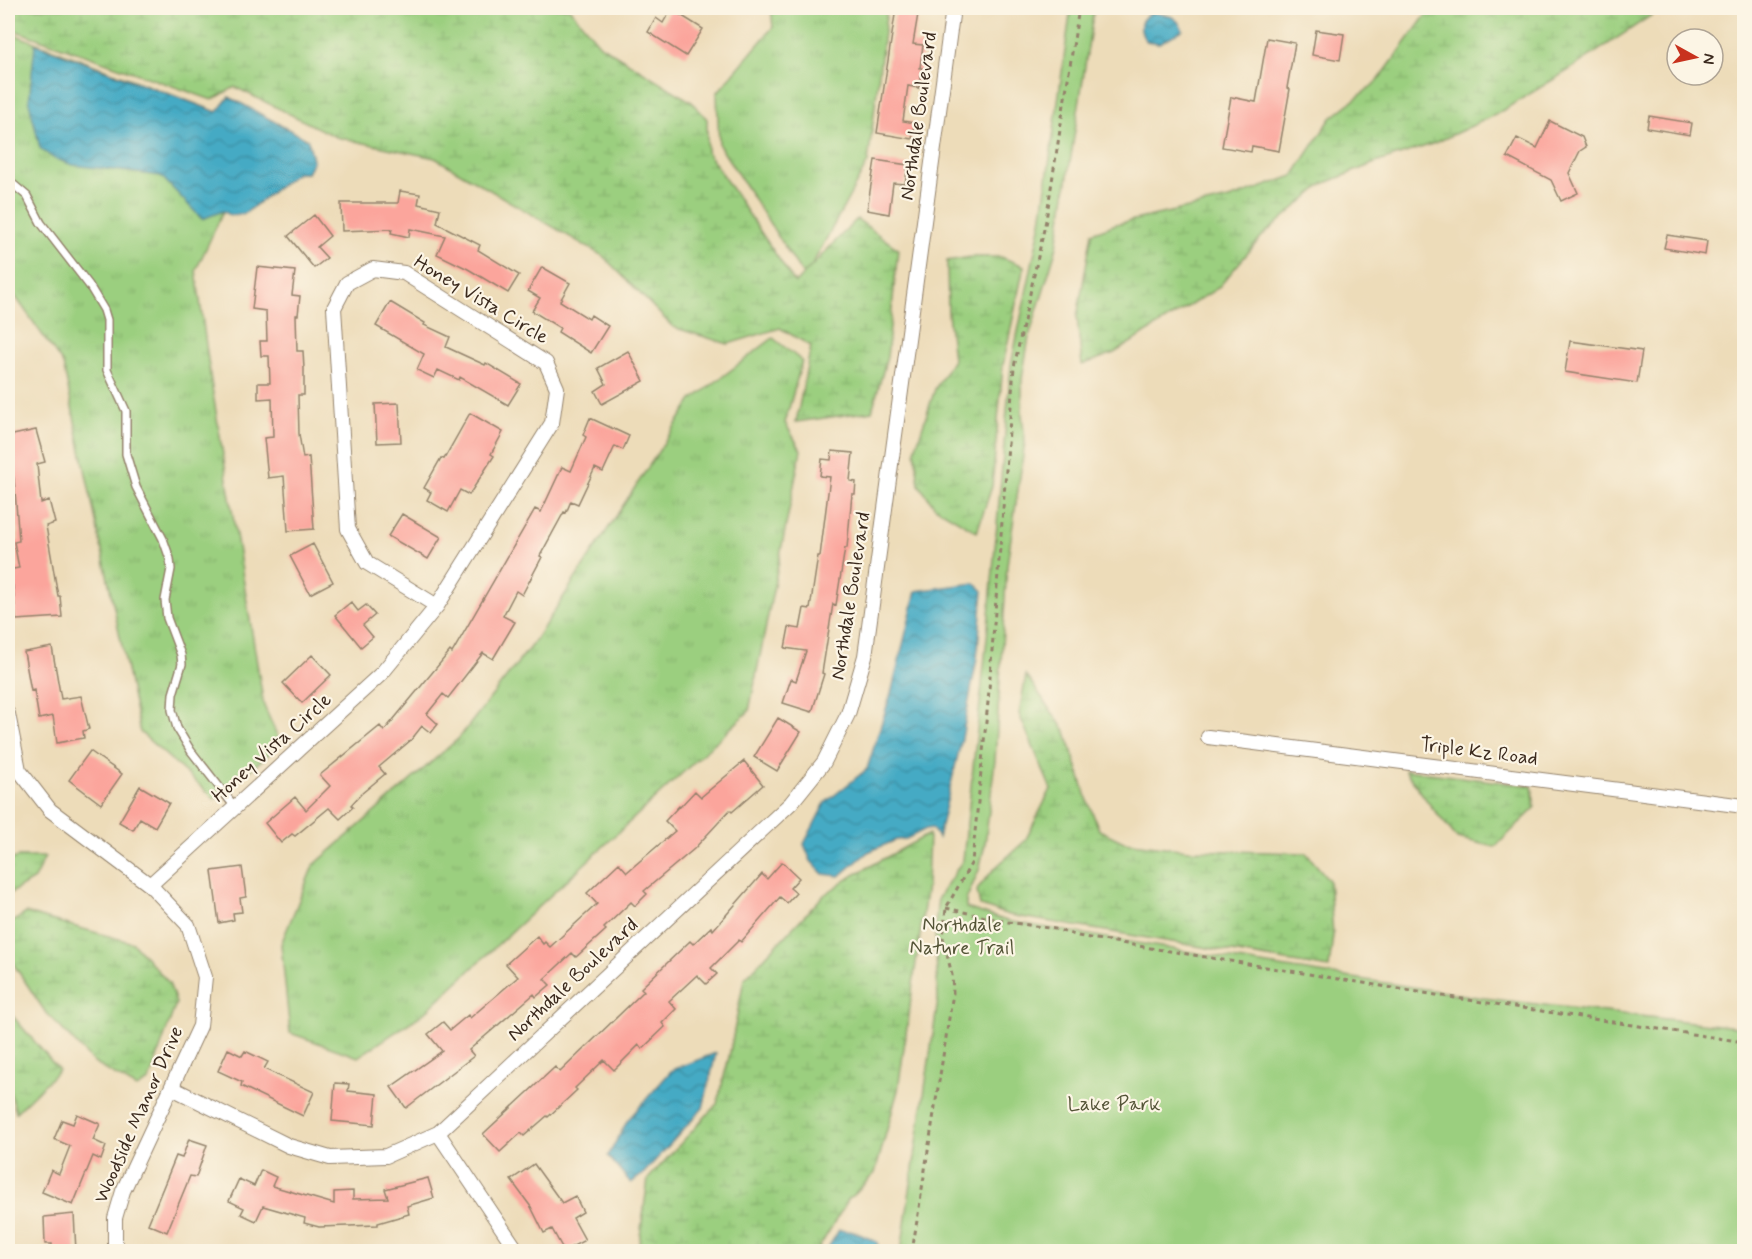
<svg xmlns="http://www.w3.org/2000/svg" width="1752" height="1259" font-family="Mynerve,sans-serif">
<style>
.grass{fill:url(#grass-tufts);stroke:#6b7c4e;stroke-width:1.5}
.wetland{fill:url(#wetland-marsh);stroke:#6b7c4e;stroke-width:1.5}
.green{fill:#9bcf7f;stroke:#6b7c4e;stroke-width:1.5}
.water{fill:url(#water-waves);stroke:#406a71;stroke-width:1.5}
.building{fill:#fba59c}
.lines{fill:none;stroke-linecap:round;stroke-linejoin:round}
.lane-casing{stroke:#94836c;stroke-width:10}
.street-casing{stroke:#94836c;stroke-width:16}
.path{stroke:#94836c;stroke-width:3;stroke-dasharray:4.5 4.5;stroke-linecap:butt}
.lane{stroke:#fff;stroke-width:7}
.street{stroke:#fff;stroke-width:14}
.labels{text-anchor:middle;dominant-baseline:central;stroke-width:4.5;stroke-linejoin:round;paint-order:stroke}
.street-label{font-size:20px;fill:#3b2a1e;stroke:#fcf5e5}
.park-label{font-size:20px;fill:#535336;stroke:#fcf5e5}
</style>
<defs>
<pattern id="grass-tufts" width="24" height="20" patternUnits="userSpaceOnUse" patternTransform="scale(1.5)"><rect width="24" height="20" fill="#9bcf7f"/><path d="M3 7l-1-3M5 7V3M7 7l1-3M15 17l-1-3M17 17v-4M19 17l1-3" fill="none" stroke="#86b26d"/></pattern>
<pattern id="wetland-marsh" width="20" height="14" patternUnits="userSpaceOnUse" patternTransform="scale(1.5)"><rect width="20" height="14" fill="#9bcf7f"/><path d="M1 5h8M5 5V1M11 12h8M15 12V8" fill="none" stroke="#86b26d"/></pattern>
<pattern id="water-waves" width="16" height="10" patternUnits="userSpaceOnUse" patternTransform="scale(1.5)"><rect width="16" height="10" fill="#45aac4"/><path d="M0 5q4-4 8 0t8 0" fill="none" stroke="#3b8b9f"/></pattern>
</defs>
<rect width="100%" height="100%" fill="#fcf5e5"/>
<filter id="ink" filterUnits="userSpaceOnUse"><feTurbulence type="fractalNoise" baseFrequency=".0167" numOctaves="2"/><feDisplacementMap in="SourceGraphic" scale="12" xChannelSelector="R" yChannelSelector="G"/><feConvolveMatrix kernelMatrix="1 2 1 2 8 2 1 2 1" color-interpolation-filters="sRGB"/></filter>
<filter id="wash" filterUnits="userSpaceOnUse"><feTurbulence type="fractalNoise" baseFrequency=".008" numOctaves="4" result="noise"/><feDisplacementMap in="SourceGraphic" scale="24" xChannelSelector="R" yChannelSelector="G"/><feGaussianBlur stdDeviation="1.35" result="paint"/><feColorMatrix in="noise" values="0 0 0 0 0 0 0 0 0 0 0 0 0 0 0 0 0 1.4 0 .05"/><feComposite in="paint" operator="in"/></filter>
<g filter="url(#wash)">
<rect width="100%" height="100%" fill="#eddcb9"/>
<path class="grass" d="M771 8H887L868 162 805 278 719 145 717 93 773 27Z
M8 32 217 112 229 97 308 140 313 160 307 173H296L244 214 223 212 196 270 210 375 264 706 281 744 215 799 140 732 63 364 8 286Z
M773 338 802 361 785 423 801 450 749 711 423 1014 358 1057 290 1033 281 944 313 866 459 738 534 642 692 400Z"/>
<path class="wetland" d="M8 8H569L600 45 692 102 707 119V152L795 283 857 219 898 249 887 357 872 411 796 422 811 346 780 328 728 344 673 327 603 256 435 158 336 137 235 87 212 100 8 28Z
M1431 8H1653V14L1569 70 1495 115 1435 143 1375 163 1323 184 1263 235 1218 288 1114 353 1082 365 1077 317 1092 233 1116 224 1229 199 1293 176 1331 118 1378 81Z
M971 257H1001L1024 266 1003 365 992 486 977 532 935 507 919 485 915 450 935 389 953 360 948 313 947 261Z
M1026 675 1066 732 1085 793 1099 830 1124 842 1188 850 1306 853 1329 880 1333 935 1329 968 1009 915 980 906 977 891 979 887 995 868 1025 841 1051 789 1019 714Z
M1405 770 1532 786 1535 808 1495 847 1457 838 1430 805Z
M929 834 927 885 898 1090 875 1173 848 1200 817 1251H638L648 1179 717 1104 729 1057 744 979 824 895 854 875Z
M18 857H45L34 879 8 895V861Z
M26 913 133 943 169 983 176 1003 149 1081 137 1088 94 1063 44 1010 12 962 8 938V925Z
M8 1008 10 1013 59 1070 16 1112 8 1085Z"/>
<path class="green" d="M1071 8H1094L1057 246 1029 337 1022 379V414L1025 442 1007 565 995 760 985 844 979 870 966 900V908L1007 921 1267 965 1484 998 1744 1028V1251H901L938 1000 935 926 938 898 963 860 987 638 1011 365 1041 222Z"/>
<path class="water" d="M1154 13C1169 15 1177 16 1183 30L1159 43 1146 41C1138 30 1138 16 1154 13Z
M35 44 217 112 229 97 308 140 313 160 307 173H296L244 214 230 215 223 211 202 219 161 176 73 165 53 158 40 148 29 102Z
M975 583 983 591 977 658 962 738 938 838 932 828 926 829 906 839 896 840 868 852 840 876 823 874 811 861 804 844 825 803 867 769 892 690 916 591Z
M716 1053 703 1108 643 1174 631 1183 608 1156 628 1120 672 1070Z
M839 1230 855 1232 877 1242 879 1251H826Z"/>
<g id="blocks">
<path class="building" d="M896 8H919L913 44 923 45 920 68H922L919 88 908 86 903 121 915 123 912 139 877 133Z
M671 9 703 29 686 56 648 32 656 18 663 23Z
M1316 30 1344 34 1340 60 1312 55Z
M1267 38 1295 43 1287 88 1290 89 1279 151 1252 146 1251 152 1222 147 1231 97 1256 102Z
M1649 116 1692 123 1690 135 1647 128Z
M1550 121 1582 137 1586 147 1580 151 1569 173 1578 193 1561 201 1551 180 1507 157 1517 138 1537 148Z
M875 160 908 165 905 184 893 183 889 214 867 210Z
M400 191 420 194 418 204 440 209 437 223 480 245 478 250 519 275 508 293 468 269 437 254 445 236 410 229 409 237 391 233 392 229 342 231 341 203H398Z
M314 215 330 236 317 247 327 258 314 268 288 236Z
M1667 235 1707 241 1705 255 1664 248Z
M257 267 295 271 292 295 300 296 298 315H296L297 351H303L304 369V395H298L299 434 303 458 309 457 314 529 288 531 284 476 268 478 264 438 273 437 272 398 258 399V383H270L269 356H261L260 341H267L266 311 252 309Z
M542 267 570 283 560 301 589 319 591 315 608 326 591 353 558 332 560 328 532 311 540 298 528 291Z
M390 302 425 323 424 325 450 337 446 347 485 365 486 363 521 384 508 405 460 377 459 380 438 370 434 378 417 370 424 354 376 326Z
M1570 341 1642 351 1637 383 1565 372Z
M628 351 644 381 602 404 595 391 606 384 598 368Z
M399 403 401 442 377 443 375 404Z
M470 413 503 432 491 454 494 456 469 495 460 490 448 512 427 500 431 492 424 488 441 458 444 459Z
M590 418 629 436 623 450 615 446 603 472 595 468 578 504 571 501 566 513 564 512 540 556 542 557 522 595 516 591 503 616 515 622 493 659 483 653 448 698 443 694 427 714 438 724 431 733 422 726 411 740 379 767 385 774 361 794 351 805 353 807 340 819 329 808 295 836 292 834 281 843 265 823 295 797 306 810 330 786 320 775 380 726 384 731 450 651 452 653 535 509 541 512 562 467 571 471 586 437 583 435Z
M36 430 45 462 37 464 41 503 49 500 55 523 46 526 58 596H60L62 617 16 620 13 586 8 587V570L19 568 14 542 19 541 14 479 8 452V436Z
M832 451 853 453 850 481 856 482 855 494H852L847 548H845L836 605 833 604 822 673 824 674 812 712 783 703 791 679 796 681 806 651 785 648 789 627 800 629 804 608 810 609 818 556H820L830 477 820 476 822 459 831 460Z
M402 514 441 537 428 559 388 536Z
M313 544 333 582 310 594 290 556Z
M351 602 358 611 366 605 375 615 363 625 373 637 361 647 335 615Z
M52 647 61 699 81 696 89 729 83 731 84 738 57 743 53 716 39 719 34 690 31 691 24 652Z
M312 655 331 675 302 703 283 683Z
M778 718 801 732 777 771 754 757Z
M90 751 122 774 101 804 69 780Z
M744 761 763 785 732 812 730 810 694 849 644 891 647 894 635 906 631 902 604 928 606 930 576 957 572 953 544 979 550 985 536 997 534 994 469 1050 474 1056 406 1108 391 1087 442 1051 428 1034 443 1022 450 1030 468 1015 470 1018 518 977 506 964 537 936 543 944 545 942 550 947 597 904 587 893 619 863 627 872 675 831 665 821 679 806 680 807 695 791 701 797Z
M140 786 169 803 155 827 140 818 133 830 119 822Z
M782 862 799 878 790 888 796 893 787 903 780 897 741 942 739 940 711 968 717 974 706 984 697 975 669 1001 676 1009 662 1023 665 1027 642 1049 639 1045 614 1070 604 1060 575 1088 577 1090 548 1117 547 1116 524 1136 521 1133 500 1152 483 1134 555 1067 560 1072 644 991 641 988 690 941 693 944 711 927 713 930 762 874 767 879Z
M242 867 246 897 240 898 242 912 233 913 234 920 219 923 212 871Z
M228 1049 242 1056 245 1051 268 1062 264 1069 314 1092 303 1116 241 1086 242 1082 218 1071Z
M335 1083 349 1084 348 1091 377 1094 374 1125 332 1121Z
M77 1114 100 1124 93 1140 106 1146 101 1160 93 1156 73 1205 42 1192 51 1170 59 1174 70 1146 54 1139 62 1120 73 1124Z
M189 1139 207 1145 196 1177 190 1176 167 1232 148 1224 176 1156 182 1158Z
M534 1164 562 1203 575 1196 583 1212 573 1218 585 1240 564 1251 552 1229 544 1233 531 1207 511 1180Z
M261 1170 276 1177 272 1186 334 1204V1192L353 1191V1199L388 1198 385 1189 428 1178 434 1198 407 1206 409 1214 378 1223V1225L319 1227 304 1223 305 1218 263 1206 256 1221 241 1214 244 1208 229 1201 239 1179 254 1186Z
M74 1214 76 1251H52V1244H45L44 1217Z"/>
</g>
</g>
<g filter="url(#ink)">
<use href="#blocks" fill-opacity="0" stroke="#94836c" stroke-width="1.5"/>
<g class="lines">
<g class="lane-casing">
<path id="lane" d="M8 180 27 196 41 223 89 285 104 310 107 320V370L126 411V454L136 487 163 539 170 559 171 569 165 600 167 618 181 655 182 664 173 694 172 710 177 728 191 751 235 807"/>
</g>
<g class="street-casing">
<path id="street" d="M8 714 19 770 50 810 150 885 188 925 205 977 200 1026 123 1191 115 1218V1252
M1208 737 1744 806
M150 885 382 673 437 606 552 423 557 388 546 363 404 273 373 269 347 283 334 308 348 529 367 563 437 606
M172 1088 289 1146 330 1158 386 1156 438 1133 791 803 824 762 848 714 865 656 953 8
M438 1133 518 1252"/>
</g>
<path class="path" d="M946 908 1008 922 1055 929 1078 936 1436 995 1744 1042
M912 1252 953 993 952 975 943 938 946 908 972 862 988 702 1014 367 1046 220 1079 8"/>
<use href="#lane" class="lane"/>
<use href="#street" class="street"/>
</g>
</g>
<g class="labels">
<g class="street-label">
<text transform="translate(919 116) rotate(-82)">Northdale Boulevard</text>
<text transform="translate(481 300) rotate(31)">Honey Vista Circle</text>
<text transform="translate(851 596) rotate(-81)">Northdale Boulevard</text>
<text transform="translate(272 748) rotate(-42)">Honey Vista Circle</text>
<text transform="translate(1479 752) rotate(7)">Triple Kz Road</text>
<text transform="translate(573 980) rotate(-43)">Northdale Boulevard</text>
<text transform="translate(139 1115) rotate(-66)">Woodside Manor Drive</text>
</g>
<g class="park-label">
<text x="962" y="925">Northdale<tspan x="962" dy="23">Nature Trail</tspan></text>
<text x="1114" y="1104">Lake Park</text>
</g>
</g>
<rect width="1752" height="1259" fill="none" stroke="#fcf5e5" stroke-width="30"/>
<g transform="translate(1695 57) rotate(98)"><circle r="28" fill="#fcf5e5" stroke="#afa495" stroke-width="1.5"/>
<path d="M0-4.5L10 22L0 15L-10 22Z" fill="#c8321e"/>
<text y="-9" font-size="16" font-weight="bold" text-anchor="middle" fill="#3b2a1e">N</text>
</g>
</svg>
